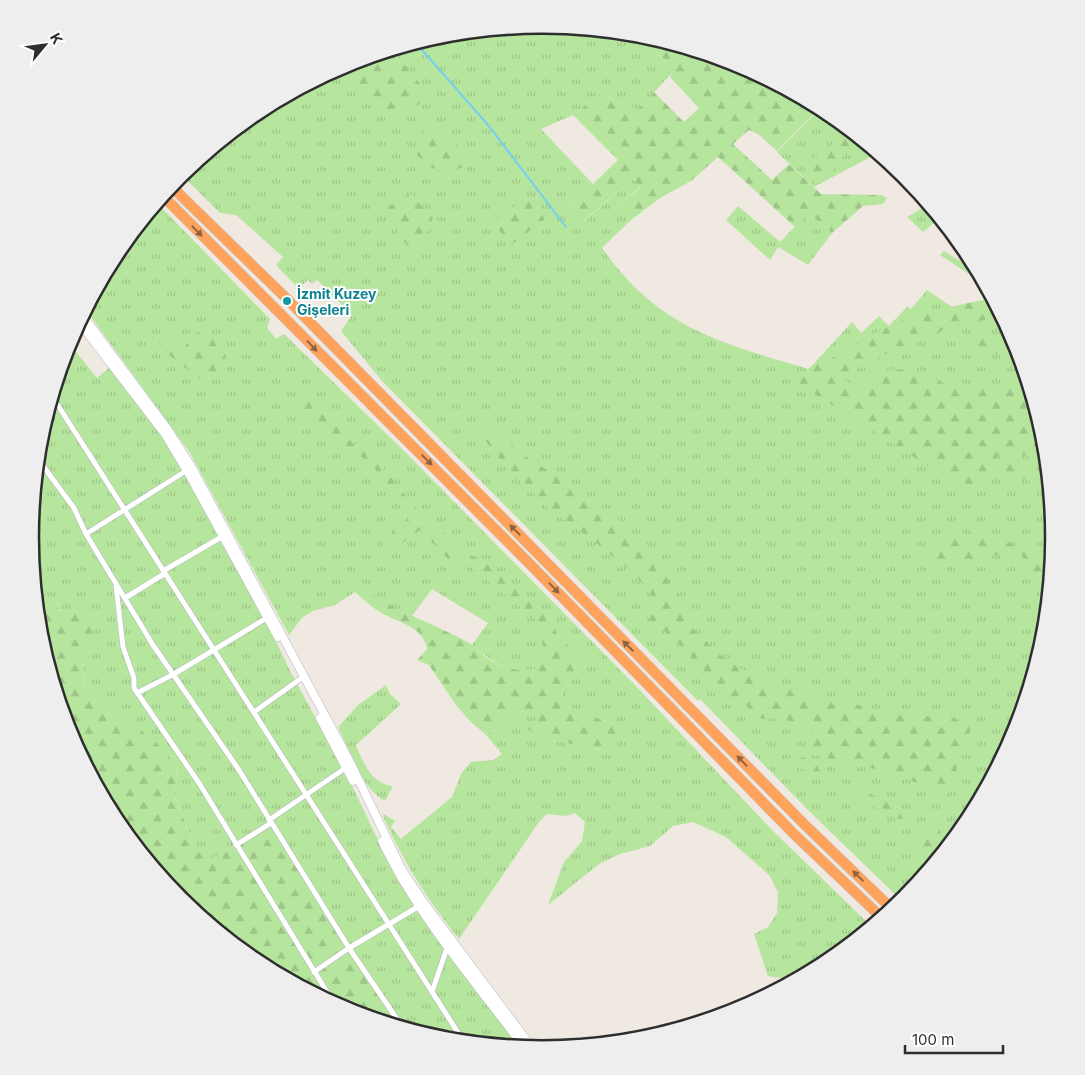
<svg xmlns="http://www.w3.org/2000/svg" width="1085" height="1075" font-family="Inter,sans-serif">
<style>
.grass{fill:url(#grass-tufts)}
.forest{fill:url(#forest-firs)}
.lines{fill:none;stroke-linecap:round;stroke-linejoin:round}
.stream{stroke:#75cff0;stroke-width:2}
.street-casing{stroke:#b4b7c1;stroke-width:6}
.secondary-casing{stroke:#b4b7c1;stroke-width:9}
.highway-casing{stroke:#c9c9c9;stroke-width:11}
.street{stroke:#fff;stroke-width:5}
.secondary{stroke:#fff;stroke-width:8}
.highway{stroke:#ffa35c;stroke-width:10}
.oneway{fill:#8c6343}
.culture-dot{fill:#0f9aa8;stroke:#fff;stroke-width:2}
.labels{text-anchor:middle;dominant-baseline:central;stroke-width:4;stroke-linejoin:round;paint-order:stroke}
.culture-label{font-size:14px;font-weight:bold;fill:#0d838f;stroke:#fff;text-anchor:start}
.rim{fill:none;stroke:#2e2e2e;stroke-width:2.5}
</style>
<defs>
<pattern id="grass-tufts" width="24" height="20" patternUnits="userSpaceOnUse" patternTransform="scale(1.25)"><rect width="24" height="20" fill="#b6e59e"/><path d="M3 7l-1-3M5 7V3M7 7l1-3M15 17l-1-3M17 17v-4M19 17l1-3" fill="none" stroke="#9dc588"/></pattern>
<pattern id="forest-firs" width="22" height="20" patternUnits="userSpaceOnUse" patternTransform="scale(1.25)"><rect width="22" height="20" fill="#b6e59e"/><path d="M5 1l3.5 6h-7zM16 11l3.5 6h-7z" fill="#9dc588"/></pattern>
</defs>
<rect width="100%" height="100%" fill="#efe9e1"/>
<path class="grass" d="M543 25 643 35 660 40 652 46 673 72 638 109 599 95 573 115 541 129 593 184 570 206 584 221 633 179 641 186 618 206 631 220 602 248C658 328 720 343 809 369L852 322 861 333 879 316 889 326 907 307 911 309 927 290 952 307 993 298 1016 342 1045 438 1055 538 1045 638 1016 734 968 822 903 902 809 811 700 699 698 701 383 382 341 331 352 315 317 280 312 284 308 280 298 288 276 265 283 257 236 215 220 213 181 174 258 111 347 64 443 35Z
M821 108 878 153 814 187 777 152Z
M157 203 270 319 267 328 276 339 284 334 405 452 632 682 771 829 872 927C851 944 829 968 803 977 792 980 779 978 768 976L754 934 768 927 777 913 778 892 769 875 726 837 693 822 673 826 650 846 620 854 599 864 548 905 564 862 582 841 585 822 575 813 566 816 547 814 539 822 459 939C427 899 404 863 383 816L384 814 395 821 391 827 401 839 452 797 462 772 471 762 493 760 502 754 485 734 503 727 510 715 521 711 538 716 537 737 606 751 621 727 568 707 562 701 563 691 581 657 558 637 536 669C511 676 490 660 472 645L488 623 432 589 412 616 384 603 362 587 355 588V592L335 605 313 611 302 618 289 635 190 453 86 310 117 253Z
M929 204 940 218 923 232 907 217Z
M738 206 780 242 808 213 832 233 808 265 778 247 770 260 726 220Z
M944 251 980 273 987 286 940 255Z
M69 343 97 378 110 367 173 452 262 612 291 673 346 773 397 880 519 1048 442 1040 403 1028 236 845 207 862 189 832 174 794 177 777 176 765 155 742 137 727 110 715 84 690C82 663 85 649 95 624L58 609 57 598 47 610 38 611 42 587 35 585 30 537 40 437Z
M386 685 390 694 401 704 356 745C363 763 373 785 393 786L385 801C362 790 349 749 338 727L358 705Z"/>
<path class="forest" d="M660 40 739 64 816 105 819 109 777 151 758 134 749 130 733 144 772 180 789 164 821 194 881 195 887 198 883 204 863 206 832 233 808 213 795 227 718 157 691 181 660 198 631 220 618 206 641 187 633 179 583 221 570 206 618 160 573 115 599 95 638 109 654 92 684 122 699 108 670 77 673 72 652 46Z
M393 50 429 95 418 105 386 113 354 85 370 57Z
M432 126 469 154 465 166C442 177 432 170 415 153 417 140 419 132 432 126Z
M851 131 862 140 845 154 826 180 815 184 808 176 805 166 809 161Z
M410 193 433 218 415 255 398 234 399 229 382 211Z
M526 197 545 219 511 245 493 223Z
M993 298 1010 331 1006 332 990 319C949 322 878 356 841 378L863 391 872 385 871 377C878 372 883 371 892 370 926 366 940 388 965 389 989 389 1000 380 1026 386L1027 379 1045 438 1048 467 1005 446 996 459 1049 481 1050 491 993 465 974 495 816 395 792 390C794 369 822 363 839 355 856 346 871 334 889 326 921 312 959 305 993 298Z
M198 332C212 339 226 343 226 360 218 371 213 371 207 385L169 355 159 343 162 334 183 348Z
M966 333 1017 345 1022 362 980 348 964 340Z
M294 399 320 403 338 414C343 435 352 447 372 455L431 526 447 535 454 542 455 550 482 559 550 620 558 636 581 657 563 691 562 701 568 707 621 727 614 743 606 751 537 737 528 729 538 716 521 711 510 715 503 727 485 734 470 721 456 705 429 665 417 660 427 649C423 625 397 623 380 612 371 607 363 599 355 592V588L362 587C397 613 434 623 471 644 478 649 484 657 492 661 505 668 521 673 536 669L543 658 542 624 463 561 452 563 420 530 390 553 381 544 412 514 386 485 368 459 338 449 312 426 285 408 288 401Z
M472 421 486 423 533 462 573 484 624 524 652 553 674 589 688 624 722 657 768 685 799 690 826 702 858 705 910 717 947 715 971 726 948 794 884 771 813 755V731L809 727 780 718 762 719 741 702 708 691 702 684 699 672 689 654 676 640 650 620 647 612 656 609 657 604C636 566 585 537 551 510 520 484 494 455 472 421Z
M970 533 1003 537 1020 551 1026 547 1040 565 1053 559 1048 607 1020 551 932 567V536Z
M35 585 42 587 45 596 38 603 39 611 47 610 48 603 57 598 58 610 67 612 80 604 95 624C85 649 82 663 84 690L110 715 137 727 156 742 176 765 177 777 174 794 189 832 207 861 236 845 269 820 403 1028 346 1011 258 963 180 900 116 822 69 733 40 637Z
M803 757 814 762 825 777 797 767 794 761Z
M855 786 906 811 909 818 896 819 855 797 850 792V788Z
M928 825H934L940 830 941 842 932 859 916 850 914 837Z"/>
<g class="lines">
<path class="stream" d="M416 43 488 125 566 227"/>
<g class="street-casing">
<path id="street" d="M52 396 464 1042
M38 459 74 508 86 534 153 645 239 770 349 948 403 1028
M86 534 189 469
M163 571 225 535
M116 586 123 647 134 678V688L199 783 335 1005
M125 598 164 574
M137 693 174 674 270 616
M254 712 303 677
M269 820 347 767
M236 845 271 823
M314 972 349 948 421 905
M432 992 448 945"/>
</g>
<g class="secondary-casing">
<path id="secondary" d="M83 316 168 430 192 468 351 764 402 870 424 903 533 1049
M79 322 165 434 190 476 278 637
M320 718 353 781
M382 841C418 916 475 982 525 1048"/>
</g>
<g class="highway-casing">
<path id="highway" d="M171 186 288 300 805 825 893 910
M163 196 521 555 795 835 882 918"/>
</g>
<use href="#street" class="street"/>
<use href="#secondary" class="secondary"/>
<use href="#highway" class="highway"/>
</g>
<defs><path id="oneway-solid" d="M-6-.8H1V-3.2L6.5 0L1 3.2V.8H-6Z" transform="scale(1.25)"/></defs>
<g class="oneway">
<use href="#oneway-solid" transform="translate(197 231) rotate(45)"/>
<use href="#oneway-solid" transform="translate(312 346) rotate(47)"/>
<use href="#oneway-solid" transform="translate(427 460) rotate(45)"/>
<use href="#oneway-solid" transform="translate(515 530) rotate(-135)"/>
<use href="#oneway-solid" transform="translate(554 588) rotate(46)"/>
<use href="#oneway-solid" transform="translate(628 646) rotate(-135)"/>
<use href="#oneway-solid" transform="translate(742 761) rotate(-134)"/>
<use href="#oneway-solid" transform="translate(858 876) rotate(-136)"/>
</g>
<circle class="culture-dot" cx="287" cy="301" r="5"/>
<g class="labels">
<g class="culture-label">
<text x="297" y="293">İzmit Kuzey<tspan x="297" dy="16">Gişeleri</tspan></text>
</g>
</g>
<path d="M0 0H1085V1075H0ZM39 537a503 503 0 1 1 1006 0a503 503 0 1 1-1006 0Z" fill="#eee" fill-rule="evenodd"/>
<path class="rim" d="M39 537a503 503 0 1 1 1006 0a503 503 0 1 1-1006 0Z"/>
<g transform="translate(45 45) rotate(61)" stroke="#ffffff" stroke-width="4" paint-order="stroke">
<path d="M0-4L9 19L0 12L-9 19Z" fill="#2e2e2e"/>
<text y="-8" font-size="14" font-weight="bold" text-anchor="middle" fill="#2e2e2e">K</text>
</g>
<path d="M905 1045v8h98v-8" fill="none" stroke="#2e2e2e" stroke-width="2.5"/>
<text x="912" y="1045" font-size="15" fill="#2e2e2e" stroke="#ffffff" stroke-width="4" paint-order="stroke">100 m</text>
</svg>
